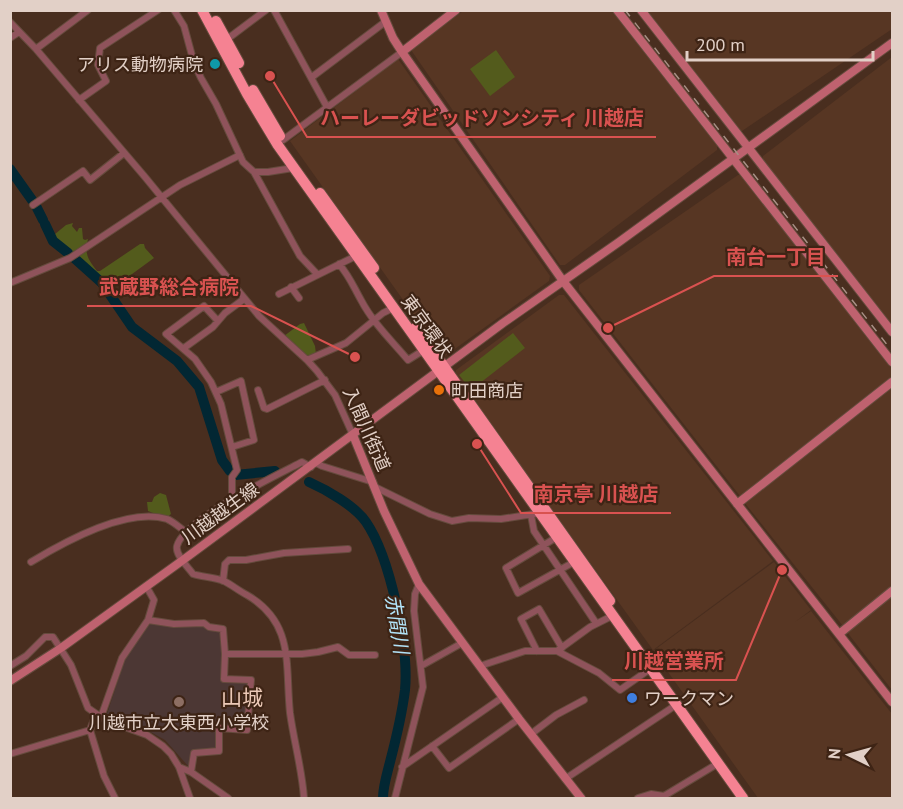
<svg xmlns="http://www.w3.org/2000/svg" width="903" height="809" font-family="'PT Sans','Noto Sans JP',sans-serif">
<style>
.built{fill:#573623}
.education{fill:#4c3734}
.green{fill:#535b1c}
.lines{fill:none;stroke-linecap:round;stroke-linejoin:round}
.river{stroke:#022733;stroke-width:10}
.street-casing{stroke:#654b3d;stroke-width:8}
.secondary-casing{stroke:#654b3d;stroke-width:10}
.highway-casing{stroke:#654b3d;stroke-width:12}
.street{stroke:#8f535b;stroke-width:6}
.secondary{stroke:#bf626f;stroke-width:8}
.highway{stroke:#f58292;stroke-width:10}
.rail{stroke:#a79186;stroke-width:1.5;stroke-dasharray:8 8;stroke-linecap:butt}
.culture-dot{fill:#0f9aa8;stroke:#3e2415;stroke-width:2}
.food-dot{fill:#e8710a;stroke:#3e2415;stroke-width:2}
.shop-dot{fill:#3f7fe0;stroke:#3e2415;stroke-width:2}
.education-dot{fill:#8d6e63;stroke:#3e2415;stroke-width:2}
.labels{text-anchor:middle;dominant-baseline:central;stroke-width:4.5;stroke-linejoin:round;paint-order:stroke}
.poi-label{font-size:18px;fill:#e2d0c7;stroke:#3e2415;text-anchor:start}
.street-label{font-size:18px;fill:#e2d0c7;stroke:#3e2415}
.water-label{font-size:20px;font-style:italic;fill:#b2e3f8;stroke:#3e2415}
.quarter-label{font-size:21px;fill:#ecc9b7;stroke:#3e2415}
.leader{fill:none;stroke:#d95250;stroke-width:2}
.callout-dot{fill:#d95250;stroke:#3e2415;stroke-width:2}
.callout-label{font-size:20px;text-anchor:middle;font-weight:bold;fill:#d95250;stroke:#3e2415;stroke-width:4.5;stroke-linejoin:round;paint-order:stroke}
</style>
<rect width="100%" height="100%" fill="#492e1f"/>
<path class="built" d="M463 11H612L717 145V150L565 265H560L411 50Z
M645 11H892V29L742 131H739Z
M892 57V327L762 160 763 156Z
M398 59 550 276 549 281 445 356H443L290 141Z
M738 175H741L892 367V377L740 496 579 290V285Z
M559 295H564L773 561 653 650 455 374 456 370Z
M892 387V587L843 626 744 502Z
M774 562 811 610 795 622 811 611 892 714V798H758L653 651Z
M892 596V690L847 632Z"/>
<path class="education" d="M151 622 203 625 223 632 221 679 249 683 245 728 217 727 218 750 192 751 189 767 165 740 147 730 108 718 107 714 125 659Z"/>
<path class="green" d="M496 50 515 77 490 96 470 69Z
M73 223 72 226 77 232 79 228H82L83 239 85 240 88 239C84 254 88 259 97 271H100L140 244H144L145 248 154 258 128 277 106 288 103 287 96 276 80 265 78 261 62 252 49 239 66 225Z
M304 323 315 346 316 354 308 357 284 336 300 324Z
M513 333 525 348 471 390 459 375Z
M160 493 166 495 171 514 166 518 148 511 147 502H152L154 497Z"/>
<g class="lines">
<path class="river" d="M10 169 32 200
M36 206 43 220
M45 224 53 241 68 253
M73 257 102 283 132 327 177 361 199 387 222 460 230 471
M235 475 275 471
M309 482C327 490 355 506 366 522 390 557 409 647 405 690 402 714 396 739 390 762 387 774 383 786 383 798"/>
<g class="street-casing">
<path id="street" d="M174 10 184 26 194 63 201 78 216 104 243 162 254 172H268L293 168
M274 10 327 107
M10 22 36 49 145 177 259 316 307 360 317 371 335 395 353 435
M230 37 266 10
M10 38 19 32
M36 49 88 10
M312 77 385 22
M79 100 106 81 98 65 100 48 158 10
M283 140 402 52
M254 172 300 256 317 274
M33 205 83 171 90 180 124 153
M339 264C350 277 353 286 361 300 373 323 392 341 408 360L424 350
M10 283 70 258 180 185 240 155
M291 287 299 298
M279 294 356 256
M217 320 204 306 166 334 195 359 211 382 221 404 237 470 232 477V501
M184 348 213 327 225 313 244 299
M307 360 346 343 383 313 393 308
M258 390 264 408 267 409 325 380
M216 392 241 381 254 440 232 447
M316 463 322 466 373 482
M375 487 430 514 452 521 469 518 501 519 540 513
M531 515 534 531 596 623
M557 537 506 568 518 593 574 562
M31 562C64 542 128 507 167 519 174 522 180 528 186 532
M223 581 225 564 229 560H246L284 553 348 549
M148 620 174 624 204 623 209 627 223 629 225 654H302L318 652 338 647 349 655H375
M537 651 521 619 539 609 562 648
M557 651 599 673 620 690 650 669
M10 666 26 656 45 637H53L71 665 88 708 105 720 147 735 163 746 171 754 179 767 190 798
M421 666 462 643
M480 666 525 651H557L590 627 612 616
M96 714 90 730 104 776 115 798
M101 717 122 658 148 620 154 600 146 586
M531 734 556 715 584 700
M432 746 449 768 519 719
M10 754 90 730
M179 767 191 772 228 798
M402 767 503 697
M191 772 194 753 219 751V728L247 730 251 680 224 679 225 654
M565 779 676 705
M304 798C302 769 294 742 290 713 285 665 295 623 247 595 239 591 232 585 224 581 214 577 202 577 193 574 188 567 175 555 177 546 183 520 277 475 302 462L311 467
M395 798 423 687 414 611 415 594 419 584
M638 798 651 794 664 796 717 764"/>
</g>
<g class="secondary-casing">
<path id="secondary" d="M381 10 393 38 402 52 563 281 892 702
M617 10 892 362
M641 10 892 332
M402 52 456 10
M353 435 384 511 419 584 519 719 581 798
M737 504 892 382
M839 634 892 591
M10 681 61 648 183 560 503 323 619 242 892 43"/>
</g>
<g class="highway-casing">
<path id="highway" d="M202 10 247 94 277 144 743 798
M216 21 239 63
M253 90 280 136
M320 193 374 268
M416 327 610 601"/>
</g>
<use href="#street" class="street"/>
<use href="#secondary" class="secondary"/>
<use href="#highway" class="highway"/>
<path class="rail" d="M625 10 892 351"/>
</g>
<circle class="culture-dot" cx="215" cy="64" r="6"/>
<circle class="food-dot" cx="439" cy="390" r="6"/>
<circle class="shop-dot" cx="632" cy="698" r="6"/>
<circle class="education-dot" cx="179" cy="702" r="6"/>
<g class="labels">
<g class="poi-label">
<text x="203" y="64" text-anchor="end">アリス動物病院</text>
<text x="451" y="390">町田商店</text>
<text x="644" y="698">ワークマン</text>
<text x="179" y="722" text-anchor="middle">川越市立大東西小学校</text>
</g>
<g class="street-label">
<text transform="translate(427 326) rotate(54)">東京環状</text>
<text transform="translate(367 429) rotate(66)">入間川街道</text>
<text transform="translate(220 513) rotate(-36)">川越越生線</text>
</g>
<g class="water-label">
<text transform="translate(397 624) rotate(81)">赤間川</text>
</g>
<g class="quarter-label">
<text x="242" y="697">山城</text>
</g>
</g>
<path class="leader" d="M270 76L307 137H656M608 328L714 276H838M355 357L251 306H87M477 444L521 513H671M782 570L736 680H612"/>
<g class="callout-dot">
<circle cx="270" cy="76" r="6"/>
<circle cx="608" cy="328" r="6"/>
<circle cx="355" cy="357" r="6"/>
<circle cx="477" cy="444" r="6"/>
<circle cx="782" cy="570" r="6"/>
</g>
<g class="callout-label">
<text x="482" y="125">ハーレーダビッドソンシティ 川越店</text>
<text x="776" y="264">南台一丁目</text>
<text x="169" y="294">武蔵野総合病院</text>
<text x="596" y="501">南京亭 川越店</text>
<text x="674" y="668">川越営業所</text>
</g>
<rect width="903" height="809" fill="none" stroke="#e2d0c7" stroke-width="24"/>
<g transform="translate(849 755) rotate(275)" stroke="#3e2415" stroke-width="4.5" paint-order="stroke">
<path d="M0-4.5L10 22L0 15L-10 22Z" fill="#e2d0c7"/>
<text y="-9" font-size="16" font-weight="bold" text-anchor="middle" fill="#e2d0c7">N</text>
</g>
<path d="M687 51v9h186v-9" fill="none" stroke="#e2d0c7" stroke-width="3"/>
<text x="696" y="51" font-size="18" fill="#e2d0c7" stroke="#3e2415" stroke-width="4.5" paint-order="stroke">200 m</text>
</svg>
